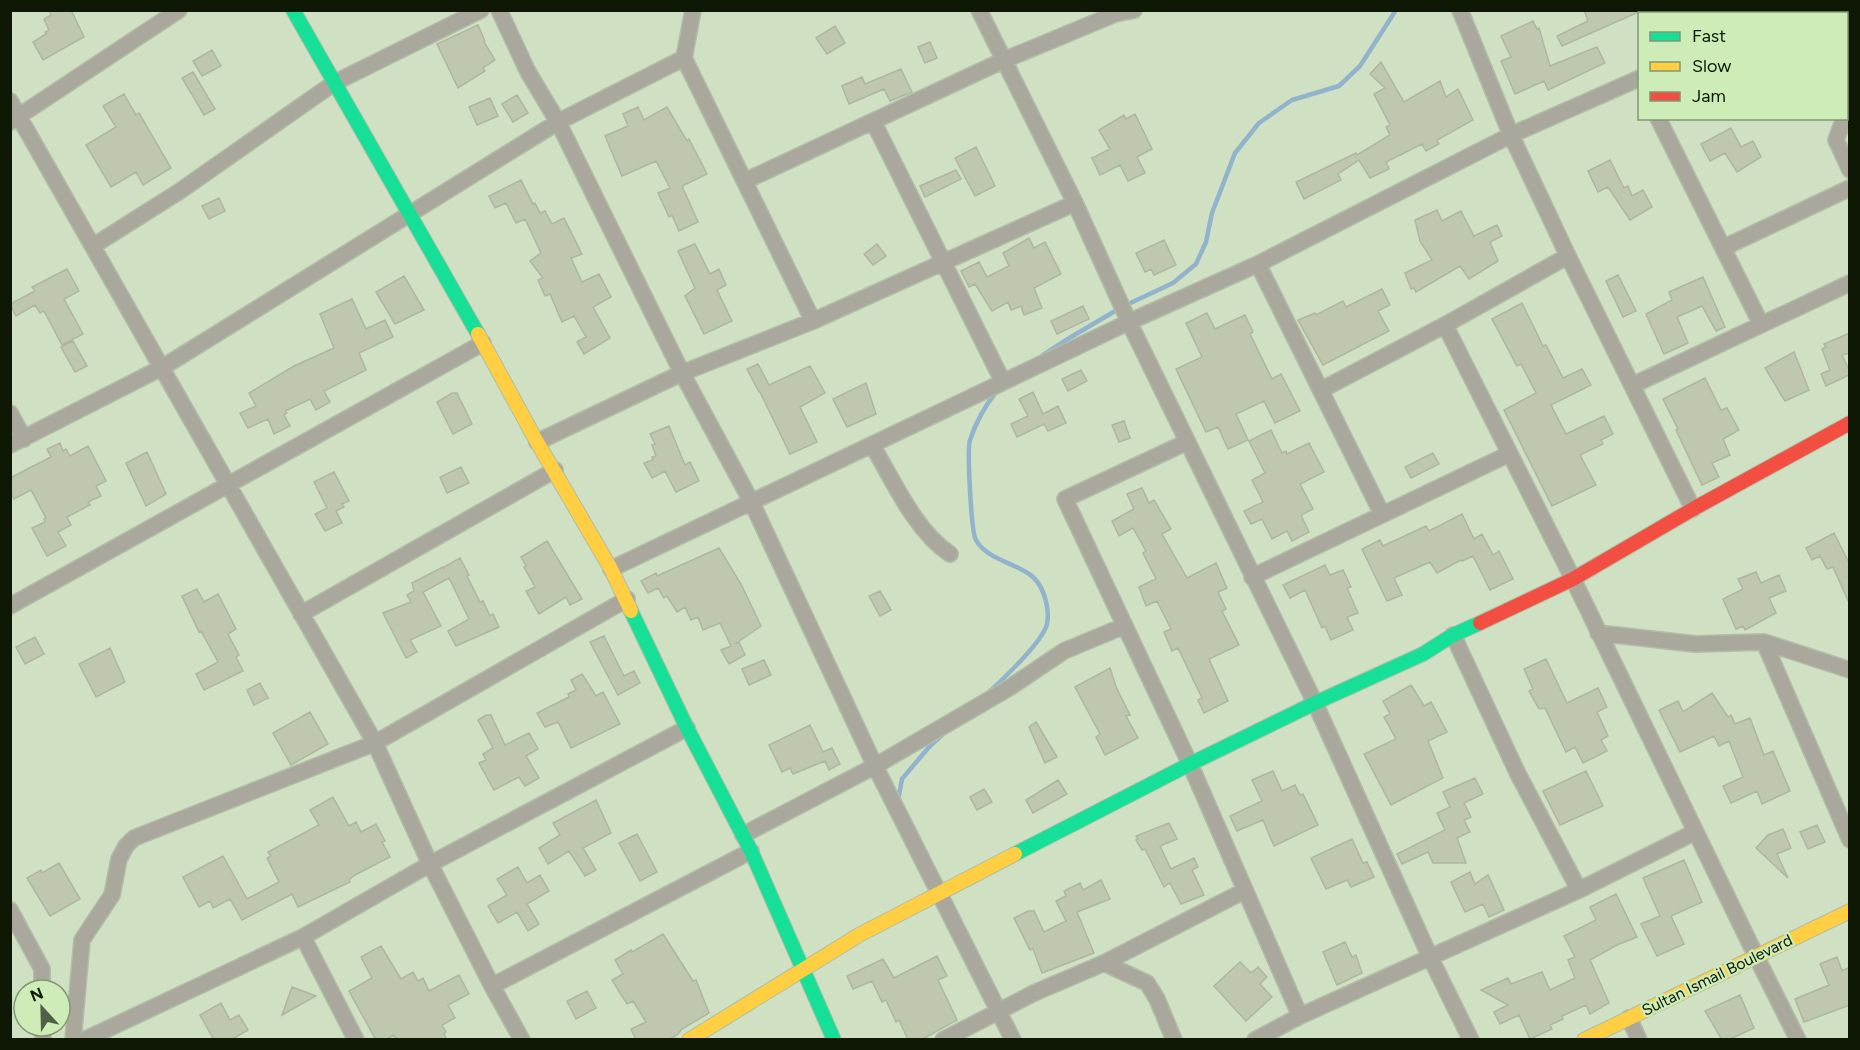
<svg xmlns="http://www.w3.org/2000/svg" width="1860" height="1050" font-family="Figtree,sans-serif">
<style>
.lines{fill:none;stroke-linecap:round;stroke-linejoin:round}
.stream{stroke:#91b3cb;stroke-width:4.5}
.building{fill:#bfc8af;stroke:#aeb69f;stroke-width:1.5}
.street-casing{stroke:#b1bda7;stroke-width:18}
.fast-casing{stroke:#b1bda7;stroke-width:16}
.slow-casing{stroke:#b1bda7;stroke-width:16}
.jam-casing{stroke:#b1bda7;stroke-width:16}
.street{stroke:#aaa79c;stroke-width:15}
.fast{stroke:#16e098;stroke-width:14}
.slow{stroke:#ffcf43;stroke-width:14}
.jam{stroke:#f24e42;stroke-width:14}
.labels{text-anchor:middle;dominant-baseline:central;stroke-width:4.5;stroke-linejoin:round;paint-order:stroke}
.street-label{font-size:16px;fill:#0e1805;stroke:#ceecb7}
</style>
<rect width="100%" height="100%" fill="#cfe0c3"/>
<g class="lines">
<path class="stream" d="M1043 355 1071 337 1122 307 1173 283 1196 264 1206 242 1212 213 1235 153 1259 123 1292 100 1339 86 1360 66 1396 10
M988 693C1003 679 1043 642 1047 624 1050 609 1044 587 1033 577 1017 563 987 560 976 540 971 532 967 449 970 440 976 422 985 406 996 392
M898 801 902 779 929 747 942 735"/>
</g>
<path class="building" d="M49 10H71L84 37 43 60 33 42 46 34 45 32 49 30 44 19 51 15Z
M1584 10H1643L1562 46 1557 36 1588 21Z
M1533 21 1537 29 1539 28 1550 66 1597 47 1605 63 1548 90 1544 81 1515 94 1501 61 1511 57 1501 36Z
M478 25 485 41 484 42 495 60 483 68 485 71 458 88 437 44Z
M835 26 845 43 827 54 816 38Z
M930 42 937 58 925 63 918 47Z
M212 50 221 66 202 76 193 61Z
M1381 62 1404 102 1440 81 1446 97 1458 89 1473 120 1437 140 1439 144 1426 151 1422 144 1386 162 1389 169 1370 178 1359 160 1338 174 1341 180 1304 199 1296 182 1356 153 1357 155 1390 135 1386 127 1390 125 1374 94 1385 88 1370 74Z
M901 69 912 92 890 101 884 89 849 104 842 86 862 77 865 84Z
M193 72 215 109 204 115 182 78Z
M124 94 136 115 139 113 171 168 143 185 136 172 111 187 86 145 116 127 103 106Z
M517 95 528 113 513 122 502 104Z
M490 98 498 116 477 125 469 107Z
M638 107 644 120 667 107 687 141 689 139 707 174 682 186 698 222 679 231 672 215 669 217 658 193 670 188 656 161 622 176 605 136 628 126 623 114Z
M1135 114 1152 149 1137 157 1145 173 1128 181 1120 165 1100 175 1092 158 1110 149 1099 130 1124 115 1126 119Z
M1731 128 1741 147 1753 141 1761 157 1737 172 1725 153 1710 161 1701 144Z
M976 147 995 186 975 196 955 158Z
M1610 160 1624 188 1628 186 1632 196 1643 190 1652 207 1630 220 1608 187 1598 192 1588 171Z
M956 170 961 179 925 197 920 186Z
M521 180 533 204 535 203 540 213 545 211 552 224 564 218 582 254 571 258 582 282 599 274 611 297 593 307 610 338 584 354 577 342 586 337 574 316 562 322 550 294 545 296 538 280 543 278 530 261 541 253 525 219 516 223 506 203 495 208 489 196Z
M219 198 225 211 209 219 202 206Z
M1437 210 1442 221 1461 211 1474 236 1497 225 1502 236 1490 242 1498 261 1469 279 1460 266 1416 292 1414 288 1411 289 1405 273 1432 260 1420 241 1415 220Z
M1029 238 1034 248 1045 242 1061 274 1034 288 1042 308 1024 315 1021 306 1011 310 1008 302 992 311 975 284 969 287 961 271 979 262 987 277 1009 266 1003 253Z
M1164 240 1176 265 1154 275 1151 269 1145 272 1136 253Z
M695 244 710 274 719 269 726 285 717 290 732 321 704 334 685 296 695 288 678 251Z
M877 244 886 256 873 265 864 254Z
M67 269 79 291 64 299 83 334 62 345 44 311 40 313 35 305 16 316 10 304 35 291 32 287Z
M1618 275 1636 311 1623 317 1606 281Z
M404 276 424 310 395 324 376 292Z
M1703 277 1725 327 1716 331 1702 306 1677 317 1688 343 1664 354 1646 314 1672 300 1669 292Z
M1382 289 1390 305 1378 311 1389 331 1323 365 1298 320 1315 313 1316 315 1343 301 1346 307Z
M352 299 366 329 385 320 393 337 359 353 366 370 324 391 330 402 316 410 310 399 308 400 285 411 287 413 284 415 290 426 274 434 268 419 248 428 240 413 256 406 249 393 294 366 334 348 320 314Z
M1522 303 1543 346 1546 345 1563 378 1582 369 1591 385 1551 405 1566 434 1604 416 1613 434 1601 440 1603 444 1580 455 1596 485 1552 506 1504 410 1536 393 1521 364 1517 366 1492 319Z
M1083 306 1089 319 1057 334 1051 321Z
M1207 313 1215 329 1245 315 1253 332 1250 334 1272 379 1281 374 1300 411 1275 423 1264 401 1236 414 1248 440 1228 449 1218 427 1206 432 1176 369 1202 357 1186 323Z
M1850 333V353L1842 355 1849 370V375L1826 386 1821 374 1830 370 1822 349 1826 347 1824 344Z
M73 341 87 366 75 372 61 347Z
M1794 352 1809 390 1785 401 1765 368Z
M758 364 769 385 810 366 825 393 800 407 817 442 790 454 760 392H759L747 369Z
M1081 370 1087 381 1068 391 1062 379Z
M1705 378 1721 410 1727 408 1739 430 1723 439 1730 455 1712 463 1719 477 1702 485 1676 430 1678 429 1663 399Z
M866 383 876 414 847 427 833 399Z
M1033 392 1043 414 1058 406 1066 423 1048 431 1044 424 1017 437 1011 424 1028 416 1019 399Z
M452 393H457L472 424 453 434 437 402Z
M1124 421 1130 438 1119 442 1112 425Z
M669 426 685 465 690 462 699 481 676 492 665 471 652 478 644 463 653 460 652 457 656 456 652 445 655 444 650 434Z
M1271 430 1282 453 1286 451 1287 454 1309 443 1324 472 1300 484 1313 509 1301 515 1309 532 1292 541 1287 531 1272 539 1262 519 1251 524 1244 511 1263 502 1252 480 1265 473 1249 441Z
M60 443 63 451 66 449 70 456 88 446 106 481 96 486 101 496 88 502 90 505 67 517 71 525 58 532 66 546 47 556 32 528 45 522 44 519 46 518 31 490 14 499 10 492V478L51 457 47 449Z
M147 452 166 494 146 506 126 463Z
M1433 453 1439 464 1411 478 1405 467Z
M461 467 469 483 447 493 440 477Z
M334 472 349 501 342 504 344 507 336 511 342 523 325 531 315 514 327 508 314 482Z
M1142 488 1149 503 1154 500 1171 529 1162 534 1187 578 1216 563 1227 588 1218 592 1226 609 1222 611 1239 645 1209 659 1228 701 1204 713 1198 700 1202 698 1178 648 1172 651 1164 632 1171 629 1157 601 1146 606 1139 587 1156 579 1143 553 1146 551 1133 528 1119 536 1112 521 1134 509 1127 494Z
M1462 514 1474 539 1482 534 1493 555 1499 551 1513 579 1490 590 1473 556 1462 561 1461 560 1437 573 1430 562 1394 578 1402 595 1387 601 1362 549 1380 540 1383 546 1426 526 1429 531Z
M1834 533 1850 565V605L1833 567 1827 569 1820 556 1812 560 1806 548Z
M547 541 582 599 570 605 566 597 539 614 526 591 535 587 524 567 526 566 521 557Z
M719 548 741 584 761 626 735 644 739 642 745 655 729 664 721 650 731 646 720 623 703 630 698 617 691 620 685 607 677 612 667 596 664 598 658 588 648 593 641 581 656 573 657 576Z
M460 558 469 575 467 576 480 602 483 601 490 616 493 614 499 627 456 646 448 631 469 619 449 578 423 592 441 626 410 640 417 652 406 658 383 613 411 602 407 595 414 591 412 583 443 567 444 569V567Z
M1325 565 1330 575 1343 570 1351 587 1347 588 1358 613 1347 617 1353 630 1331 640 1325 626 1322 628 1305 590 1290 598 1283 585Z
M1756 572 1761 583 1779 575 1786 591 1769 598 1776 613 1745 630 1743 626 1736 629 1723 599 1743 589 1738 579Z
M197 589 204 602 218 594 236 629 228 634 239 655 236 657 243 671 204 690 196 674 218 662 201 631 199 632 182 596Z
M880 591 891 610 880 616 869 596Z
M604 636 624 676 634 671 640 683 618 695 590 642Z
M35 637 44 654 25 664 16 647Z
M110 648 125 682 96 697 79 664Z
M1546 659 1567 703 1598 688 1607 707 1597 712 1608 736 1601 740 1607 751 1583 763 1575 747 1566 752 1545 708 1539 709 1529 691 1533 689 1524 669Z
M764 660 771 675 749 685 742 669Z
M1110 668 1116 687 1130 715 1126 716 1138 738 1105 755 1096 737 1100 734 1075 687Z
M582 674 596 696 603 692 620 724 571 748 558 722 545 727 537 713 569 697 568 694 576 690 571 680Z
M260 683 268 698 254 705 247 690Z
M1411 685 1424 706 1431 702 1447 732 1428 741 1443 778 1391 805 1364 754 1396 739 1384 717 1390 714 1383 701Z
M1712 693 1728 717 1731 715 1735 724 1750 718 1764 755 1773 751 1790 791 1762 804 1757 791 1731 803 1723 786 1743 777 1729 741 1719 746 1714 736 1680 752 1659 710 1678 701 1683 712Z
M310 712 328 744 291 765 273 733Z
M486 715H491L505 745 529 733 538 749 526 756 539 778 525 786 519 777 494 790 479 763 486 760 483 754 493 748 478 720Z
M1036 722 1057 757 1045 763 1029 727Z
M810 725 823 752 832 748 840 764 829 770 825 761 793 774 790 768 782 772 769 745Z
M1273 771 1282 791 1295 785 1300 795 1303 794 1318 825 1274 846 1263 820 1237 831 1230 816 1262 801 1252 780Z
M1586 771 1603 806 1560 825 1543 791Z
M1475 778 1483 794 1464 803 1471 817 1464 820 1470 832 1457 838 1466 863H1433L1428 852 1402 864 1397 854 1445 830 1437 813 1450 807 1443 792Z
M1058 780 1067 794 1033 813 1026 800Z
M984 789 992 802 977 810 970 797Z
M333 797 349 826 356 822 361 832 376 824 385 841 382 842 390 857 355 875 349 880 350 882 298 907 292 894 242 920 230 899 213 908 210 901 199 907 183 877 223 856 247 899 279 882 267 858 271 856 268 852 319 825 310 810Z
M596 800 611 833 583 848 596 870 585 876 569 851 548 864 539 848 560 835 553 823Z
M1169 823 1177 839 1160 846 1171 869 1194 858 1198 867 1192 870 1204 895 1181 904 1170 883 1164 887 1145 849 1142 850 1136 840 1138 839 1136 836Z
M1817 825 1825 842 1808 849 1800 832Z
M1783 829 1791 848 1777 854 1788 878 1756 848 1768 835Z
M637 834 657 872 640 881 619 843Z
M1352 839 1363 863 1367 862 1374 877 1351 887 1347 880 1326 889 1311 858Z
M1684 860 1702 902 1671 916 1684 944 1657 956 1641 924 1660 916 1643 878Z
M59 863 80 899 50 916 27 878 41 870 42 873Z
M518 867 527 883 540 875 549 891 527 904 539 924 528 931 517 912 498 923 488 906 507 895 497 879Z
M1470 872 1475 884 1488 875 1504 910 1489 917 1483 904 1465 912 1451 882Z
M1101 880 1110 899 1077 912 1094 953 1042 973 1033 949 1030 950 1014 918 1028 911H1034L1044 932 1066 921 1056 901 1066 896 1064 891 1080 883 1083 890Z
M1616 894 1637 937 1617 945 1590 960 1609 1003 1590 1014 1586 1005 1562 1016 1563 1019 1550 1025 1552 1029 1530 1039 1519 1015 1500 1024 1494 1012 1508 1005 1481 990 1508 978 1511 984 1542 972 1550 990 1575 978 1568 960 1575 957 1564 936 1596 920 1590 907Z
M663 934 693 981 696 980 709 1013 682 1029 677 1035 668 1040H636L631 1029 646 1022 633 1001 627 1004 612 980 623 974 615 960 631 950 632 952Z
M1345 942 1352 957 1356 955 1362 973 1337 985 1323 952Z
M381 946 401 979 413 972 418 981 423 978 429 991 459 975 469 994 448 1005 455 1018 442 1025 446 1032 444 1034 447 1040H397L394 1035 385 1040H376L349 991 372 978 361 957Z
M937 956 947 976 938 980 957 1020 921 1040H908L899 1020 896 1022 886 1000 882 1002 872 981 853 989 847 976 883 959 894 978Z
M1837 957 1842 971 1850 967V1005L1804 1022 1795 999 1829 985 1820 964Z
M1240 962 1251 973 1258 967 1267 977 1260 984 1272 997 1246 1021 1214 986Z
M292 987 316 996 282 1015Z
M587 991 596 1008 576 1019 567 1001Z
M1740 995 1754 1028 1728 1040H1722L1705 1011Z
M221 1003 230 1020 239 1015 248 1030 231 1040H214L200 1015Z"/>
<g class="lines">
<g class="street-casing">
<path id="street" d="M499 10 528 72 558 122 682 373 752 503 875 766 1013 1040
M693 10 684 58 813 321
M979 10 1075 203 1129 322 1315 703 1430 957 1471 1040
M1460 10 1511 135 1568 256 1693 509
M1769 14 1773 10
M10 101 375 743 430 864 492 986 522 1040
M1658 118 1761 324
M1850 118 1843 121 1836 140 1850 170
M873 121 1003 382
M10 122 179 10
M745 181 1002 61 1115 14 1134 10
M93 246 180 191 334 83 481 10
M1723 248 1850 188
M1258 264 1382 514
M1445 325 1573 579 1756 956 1798 1040
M1633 385 1850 283
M1321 390 1445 325 1568 256
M10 413 24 439
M537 442 682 373 813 321 1075 203
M1187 442 1065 499 1190 764 1300 1016
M10 445 163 367 558 122 684 58
M872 445C893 480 915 531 950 554
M611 569 1129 322 1258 264 1511 135 1640 78
M1252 577 1509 454
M10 606 483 343
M301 614 555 470
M1598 633 1695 644 1764 642 1850 670
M1453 635 1517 772 1579 890
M1764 642 1850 840
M743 835 875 766 1009 688 1064 651 1124 626
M10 910 42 969V990
M303 937 356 1040
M1104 963 1147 983 1157 999 1174 1040
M492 986 751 851
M1629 1018 1639 1040
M42 1026 43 1040
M73 1040 82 940 112 895 119 859 126 846 134 838 375 743 627 599
M84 1040 303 937 430 864 687 728
M943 1040 1034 993 1104 963 1244 891
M1255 1040 1300 1016 1579 890 1695 832"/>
</g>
<g class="fast-casing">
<path id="fast" d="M293 10 478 334
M631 611 687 728 751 851 834 1040
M1015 854 1190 764 1315 703 1423 654 1453 635 1480 623"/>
</g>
<g class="slow-casing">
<path id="slow" d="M478 334 537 442 611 569 631 611
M689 1040 859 935 1015 854
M1584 1040 1850 911"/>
</g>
<g class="jam-casing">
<path id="jam" d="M1480 623 1573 579 1693 509 1850 423"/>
</g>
<use href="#street" class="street"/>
<use href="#fast" class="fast"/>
<use href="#slow" class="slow"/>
<use href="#jam" class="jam"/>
</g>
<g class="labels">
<g class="street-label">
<text transform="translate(1717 975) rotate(-26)">Sultan Ismail Boulevard</text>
</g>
</g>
<rect width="1860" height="1050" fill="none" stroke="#0e1805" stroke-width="24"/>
<rect x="1638" y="12" width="210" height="108" fill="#ceecb7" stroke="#819770" stroke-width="1.5"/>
<rect x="1650" y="32" width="30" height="9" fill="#16e098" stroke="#819770" stroke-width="1.5"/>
<text x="1692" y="42" font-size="18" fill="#0e1805">Fast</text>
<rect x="1650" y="62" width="30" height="9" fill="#ffcf43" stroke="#819770" stroke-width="1.5"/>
<text x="1692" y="72" font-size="18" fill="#0e1805">Slow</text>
<rect x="1650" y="92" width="30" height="9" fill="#f24e42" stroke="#819770" stroke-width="1.5"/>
<text x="1692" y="102" font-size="18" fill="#0e1805">Jam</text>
<g transform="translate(42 1008) rotate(338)"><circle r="28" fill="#ceecb7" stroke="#819770" stroke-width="1.5"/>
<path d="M0-4.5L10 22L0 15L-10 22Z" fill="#525e48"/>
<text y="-9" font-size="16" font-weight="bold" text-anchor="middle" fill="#0e1805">N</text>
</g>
</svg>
